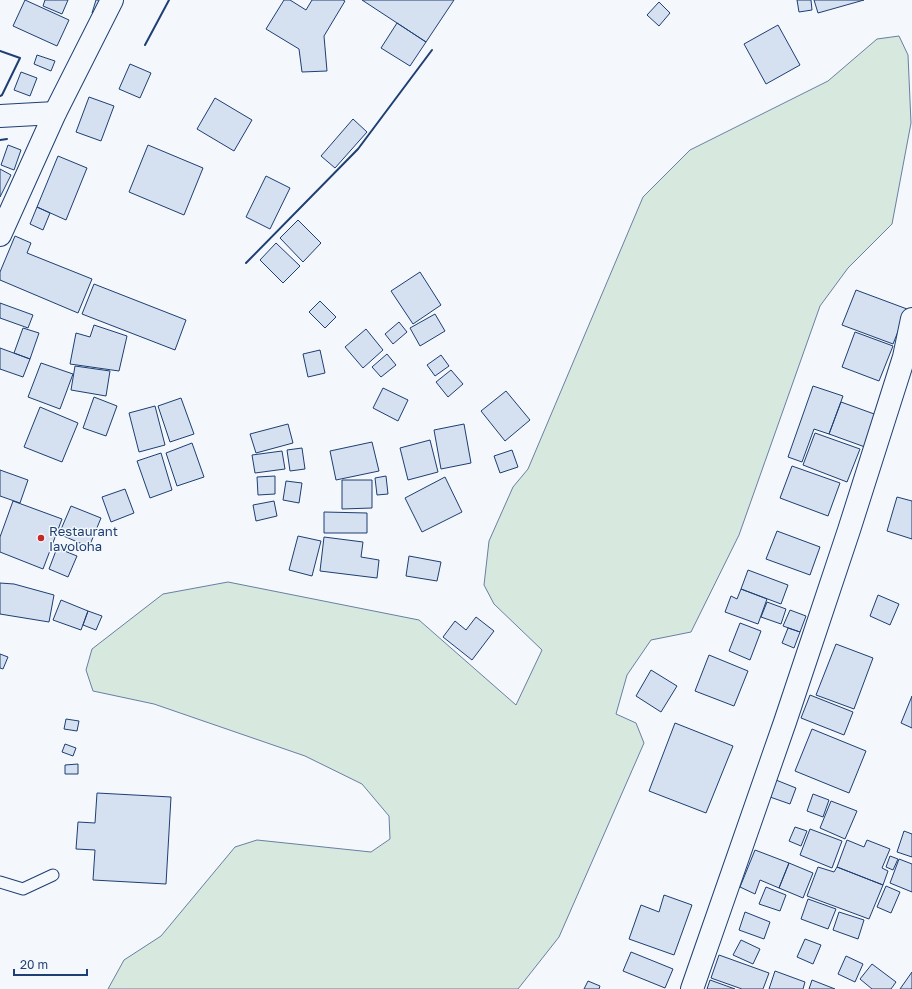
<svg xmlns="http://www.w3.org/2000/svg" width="912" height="989" font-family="'Golos Text',sans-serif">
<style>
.green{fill:#d7e8df;stroke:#687fa3}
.building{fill:#d5e0f0;stroke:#1d3f73}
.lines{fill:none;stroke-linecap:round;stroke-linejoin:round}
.lane-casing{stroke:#1d3f73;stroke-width:13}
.street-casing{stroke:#1d3f73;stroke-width:24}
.secondary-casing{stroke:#1d3f73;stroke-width:24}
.lane{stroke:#f4f7fb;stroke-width:11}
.street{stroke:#f4f7fb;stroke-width:22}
.secondary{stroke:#f4f7fb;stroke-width:22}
.wall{stroke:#1d3f73;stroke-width:2}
.poi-dot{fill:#c62828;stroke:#f4f7fb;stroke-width:1.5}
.labels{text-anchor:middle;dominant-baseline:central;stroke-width:3;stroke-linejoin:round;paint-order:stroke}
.poi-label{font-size:13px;fill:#1d3f73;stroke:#f4f7fb;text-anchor:start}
</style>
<rect width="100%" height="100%" fill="#f4f7fb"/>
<path class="green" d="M899 36 908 55 911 123 892 224 848 268 820 306 739 535 691 632 651 640 627 675 616 714 636 723 644 743 559 937 518 989H108L124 960 161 936 235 847 257 840 371 852 390 839 389 816 362 784 305 756 154 704 93 691 86 670 92 649 163 594 228 582 419 620 516 705 542 650 494 604 484 585 489 541 513 487 528 469 643 197 690 150 828 81 877 39Z"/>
<path class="building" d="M25 0 69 20 57 46 13 26Z
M45 0H68L62 14 43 6Z
M96 0H106L101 16 92 13Z
M284 0H290L306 10 312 0H343L345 1 324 36 327 71 302 72 299 49 266 29Z
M362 0H454L426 42Z
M797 0H811L812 10 799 12Z
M814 0H864L818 13Z
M659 2 670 13 659 26 647 15Z
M397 23 426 42 410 66 381 48Z
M778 25 800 65 766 84 744 44Z
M37 55 55 61 51 71 34 64Z
M130 64 151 73 140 98 119 89Z
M21 72 37 78 30 96 14 90Z
M89 97 114 106 101 141 76 132Z
M215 98 252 120 234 151 197 129Z
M353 119 367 132 335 168 321 156Z
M8 145 21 150 14 170 1 165Z
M148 145 203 168 184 215 129 192Z
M58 156 87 168 66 220 37 207Z
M0 169 11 175 0 197Z
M266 176 290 188 270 229 246 217Z
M37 207 50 213 43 230 30 224Z
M298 220 321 243 303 262 280 238Z
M15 236 31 243 27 253 92 279 78 313 0 280V272Z
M276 243 300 266 283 283 260 260Z
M420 272 441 305 413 324 391 291Z
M94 284 186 320 175 350 82 314Z
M856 290 907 309 893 344 842 325Z
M320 301 336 317 325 328 309 312Z
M0 303 33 315 28 328 0 318Z
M435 314 445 331 420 346 410 328Z
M399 322 407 332 393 344 385 334Z
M94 325 127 336 119 371 70 364 76 333 90 337Z
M23 328 39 333 30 359 14 353Z
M366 329 383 350 363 368 345 347Z
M855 332 893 346 879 381 842 367Z
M0 348 30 359 23 377 0 369Z
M320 350 325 373 308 377 303 354Z
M387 354 396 365 381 377 372 367Z
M441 355 449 366 435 376 427 365Z
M41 363 73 374 60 409 28 397Z
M75 366 110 371 106 396 71 390Z
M451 370 463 384 448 397 436 382Z
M813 386 843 396 829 434 814 429 802 462 788 457Z
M383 388 408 400 398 421 373 408Z
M506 391 530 420 505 441 481 411Z
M94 397 117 406 106 436 83 428Z
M181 398 194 434 170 442 158 406Z
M841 402 877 415 865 447 829 434Z
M155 406 165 445 139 452 129 413Z
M40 407 78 423 62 462 24 447Z
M288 424 293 443 256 453 250 434Z
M464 424 471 463 441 469 434 430Z
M815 433 860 449 847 482 803 465Z
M430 440 438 472 408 480 400 448Z
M372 442 379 471 336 480 330 451Z
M192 443 204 477 177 486 166 453Z
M302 448 305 469 290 471 287 450Z
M512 450 518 467 500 473 494 456Z
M282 451 285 469 255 473 252 455Z
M161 453 172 490 150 498 137 461Z
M792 466 840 483 828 516 780 498Z
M0 470 28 480 20 503 0 496Z
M275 476V494L258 495 257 477Z
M386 476 388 494 377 495 375 478Z
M445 477 462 512 422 532 405 498Z
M342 480H372V508L342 509Z
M286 481 302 483 299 503 283 500Z
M125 489 134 513 111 522 102 497Z
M897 497 912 501V539L887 531Z
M13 501 62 519 43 569 0 552V537Z
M274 501 277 516 256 521 253 505Z
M71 506 101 518 89 547 59 534Z
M324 512 367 513V533H324Z
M777 531 820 547 810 575 766 559Z
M298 536 321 541 312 576 289 570Z
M324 537 363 542 361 557 379 560 377 578 320 571Z
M57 548 77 556 68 577 49 569Z
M409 556 441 562 437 581 406 576Z
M748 570 788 585 781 604 741 589Z
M0 583 14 584 54 595 49 622 0 614Z
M741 589 767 599 758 624 725 612 731 596 737 599Z
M878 595 899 604 890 625 870 616Z
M61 600 88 611 81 630 53 620Z
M767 602 786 609 781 624 761 617Z
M790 610 806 616 800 632 783 626Z
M88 611 102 616 96 630 83 625Z
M476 617 494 631 472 660 443 637 455 621 466 630Z
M740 623 761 631 750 660 729 651Z
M788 628 800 632 794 648 782 643Z
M836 644 873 658 854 709 816 695Z
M0 654 8 657 3 669 0 668Z
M709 655 748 671 734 706 695 691Z
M651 670 677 686 661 712 636 696Z
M810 695 853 712 844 735 801 718Z
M912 696V728L901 723Z
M66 719 79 721 77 731 64 729Z
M675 723 733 746 706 813 649 791Z
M812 729 866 751 849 793 795 771Z
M65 744 76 748 73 756 62 752Z
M78 764V774H65V765Z
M776 780 796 788 790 804 770 797Z
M97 793 171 797 166 884 93 880 95 850 76 849 78 822 95 823Z
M813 794 829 800 823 817 807 811Z
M831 801 857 811 845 839 820 828Z
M795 827 807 831 801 846 789 841Z
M810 829 842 841 832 868 800 855Z
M904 831 912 834V857L897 852Z
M847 840 864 847 867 840 890 849 882 868 888 871 883 885 837 867Z
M755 850 789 863 779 888 760 880 755 894 740 887Z
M890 856 898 859 893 870 886 867Z
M899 859 912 864V892L890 883Z
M789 863 813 873 803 898 779 888Z
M818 867 834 872 837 867 883 885 869 919 807 896Z
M886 886 900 892 891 913 877 907Z
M766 887 786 895 780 911 759 904Z
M664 895 692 905 674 955 629 939 641 905 659 912Z
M808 899 836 909 828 929 801 919Z
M745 912 770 922 764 939 739 930Z
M839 912 864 920 858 939 833 930Z
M805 939 821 945 813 964 797 957Z
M741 940 760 949 753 964 733 955Z
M631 952 673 969 665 988 623 971Z
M719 955 769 973 763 989H742L711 978Z
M846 956 863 964 855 982 838 974Z
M872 964 896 982 891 989H872L860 979Z
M775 971 805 982 803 989H769Z
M912 972V989H900Z
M710 980 735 989H707Z
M812 980 835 989H809Z
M588 981 600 986 599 989H584Z"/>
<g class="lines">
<g class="lane-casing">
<path id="lane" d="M0 882 23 889 53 875"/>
</g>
<g class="street-casing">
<path id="street" d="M0 116 55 113
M692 989 785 722 849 530 904 357 912 319"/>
</g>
<g class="secondary-casing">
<path id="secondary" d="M0 235 55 113 112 0"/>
</g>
<use href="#lane" class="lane"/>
<use href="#street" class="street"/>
<use href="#secondary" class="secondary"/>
<path class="wall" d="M145 45 169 0
M0 51 20 58 2 95 0 96
M0 140 7 139
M246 263 358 149 432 50"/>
</g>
<circle class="poi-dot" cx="41" cy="538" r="4"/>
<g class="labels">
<g class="poi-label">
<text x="49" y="531">Restaurant<tspan x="49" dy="15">Iavoloha</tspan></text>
</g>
</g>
<path d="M14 969v6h73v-6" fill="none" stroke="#1d3f73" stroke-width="2"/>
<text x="20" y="969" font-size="12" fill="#1d3f73" stroke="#f4f7fb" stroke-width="3" paint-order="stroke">20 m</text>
</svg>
